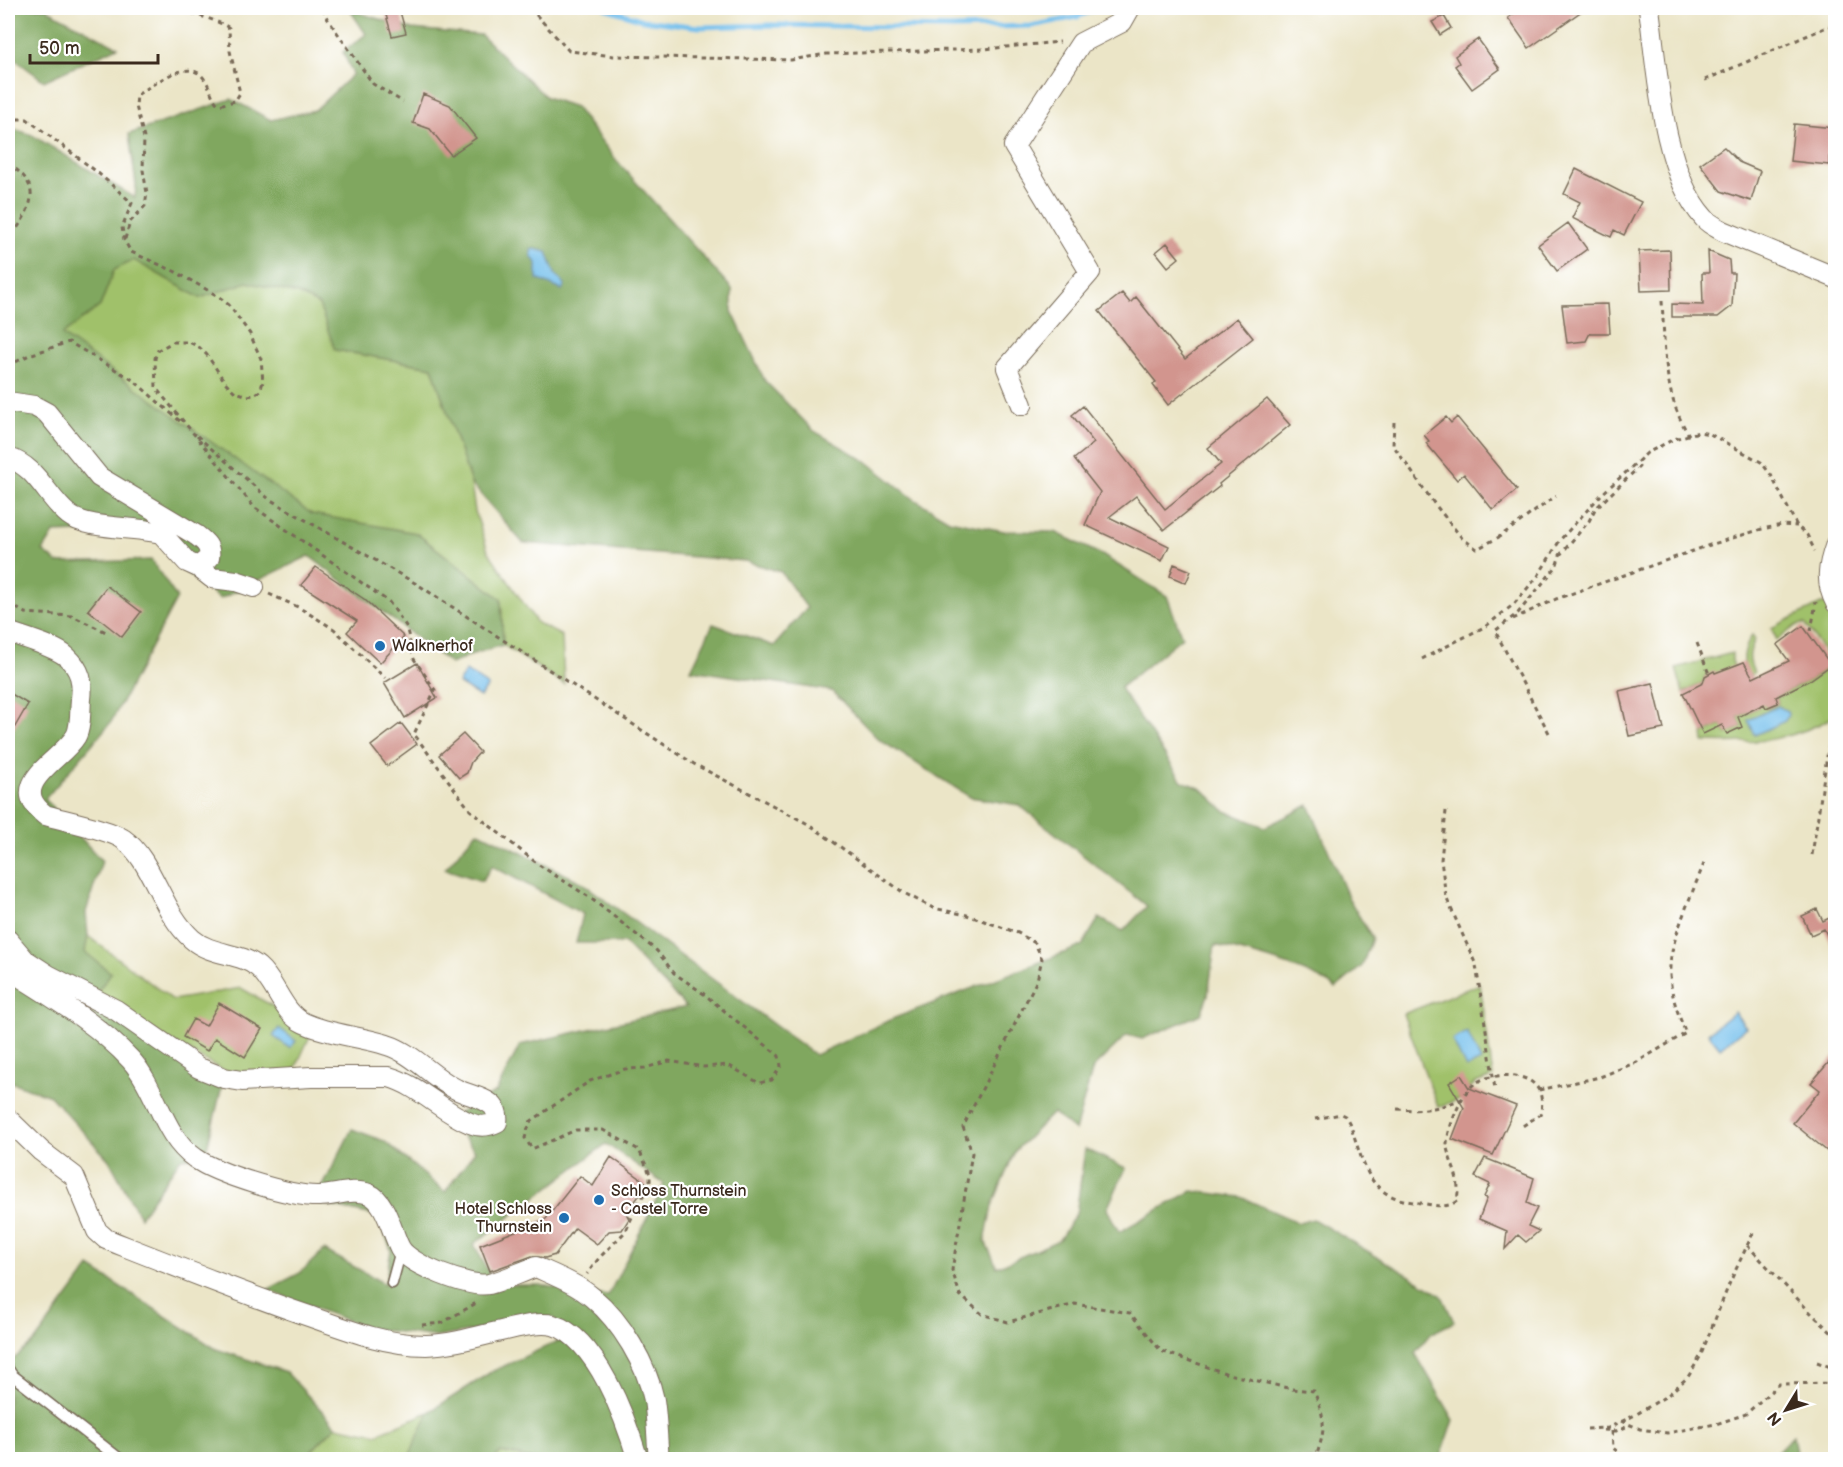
<svg xmlns="http://www.w3.org/2000/svg" width="1843" height="1467" font-family="'Balsamiq Sans',sans-serif">
<style>
.green{fill:#a0c16a;stroke:#6e7644;stroke-width:1.5}
.forest{fill:#80a75e;stroke:#5e683e;stroke-width:1.5;fill-rule:evenodd}
.water{fill:#73bfec;stroke:#577485;stroke-width:1.5}
.lines{fill:none;stroke-linecap:round;stroke-linejoin:round}
.stream{stroke:#73bfec;stroke-width:5}
.building{fill:#d2958e}
.lane-casing{stroke:#796b59;stroke-width:13}
.street-casing{stroke:#796b59;stroke-width:22}
.path{stroke:#796b59;stroke-width:3;stroke-dasharray:4.5 4.5;stroke-linecap:butt}
.lane{stroke:#fff;stroke-width:10}
.street{stroke:#fff;stroke-width:20}
.poi-dot{fill:#1f6fb2;stroke:#fff;stroke-width:2}
.labels{text-anchor:middle;dominant-baseline:central;stroke-width:4.5;stroke-linejoin:round;paint-order:stroke}
.poi-label{font-size:16px;fill:#3b2a1e;stroke:#fff;text-anchor:start}
</style>
<rect width="100%" height="100%" fill="#fff"/>
<filter id="ink" filterUnits="userSpaceOnUse"><feTurbulence type="fractalNoise" baseFrequency=".0167" numOctaves="2"/><feDisplacementMap in="SourceGraphic" scale="12" xChannelSelector="R" yChannelSelector="G"/><feConvolveMatrix kernelMatrix="1 2 1 2 8 2 1 2 1" color-interpolation-filters="sRGB"/></filter>
<filter id="wash" filterUnits="userSpaceOnUse"><feTurbulence type="fractalNoise" baseFrequency=".008" numOctaves="4" result="noise"/><feDisplacementMap in="SourceGraphic" scale="24" xChannelSelector="R" yChannelSelector="G"/><feGaussianBlur stdDeviation="1.35" result="paint"/><feColorMatrix in="noise" values="0 0 0 0 0 0 0 0 0 0 0 0 0 0 0 0 0 1.4 0 .05"/><feComposite in="paint" operator="in"/></filter>
<g filter="url(#wash)">
<rect width="100%" height="100%" fill="#ebe5c7"/>
<path class="green" d="M134 260 200 298 247 282 298 294 319 305 336 350 432 367 471 483 475 511 488 551 537 623 562 636 564 684 503 645 501 599 416 533 312 515 62 335 100 306 114 270Z
M1821 604H1830L1836 614 1835 716C1793 741 1752 744 1704 742L1703 734 1722 725 1727 734 1742 727 1738 717 1759 707 1756 699 1760 697 1767 708 1778 703 1776 697 1810 680 1831 665 1832 663 1805 624 1797 625 1777 640 1771 628Z
M1752 635 1755 639C1749 652 1747 659 1754 672L1747 681C1749 670 1745 670 1744 661 1743 651 1748 643 1752 635Z
M1732 653V661L1735 668 1705 676 1703 683 1683 693 1676 668Z
M88 936 173 1000 241 988 297 1020 314 1027 291 1078 242 1081 93 998 84 952Z
M1480 984 1493 1077 1475 1083 1470 1088 1464 1098 1438 1107 1403 1014Z
M429 1412 408 1459 303 1460 336 1426 377 1434Z
M500 1452 538 1459 495 1460Z"/>
<path class="forest" d="M8 8H48V10L118 47 44 81 8 54Z
M350 10 412 29 481 35 546 97 575 107 617 161 732 289V311L765 381 814 431 866 461 914 499 949 520 1004 531 1055 532 1102 555 1167 596 1182 637 1120 688 1182 781 1202 789 1225 811 1265 827 1309 805 1349 899 1372 938 1362 966 1336 988C1304 967 1253 954 1215 945L1208 995 1201 1014 1142 1039 1127 1035 1093 1068 1075 1131 1053 1113 1015 1151 992 1206 985 1241 997 1267 1059 1240 1076 1214 1085 1149 1126 1168 1107 1209 1119 1232 1192 1191 1241 1197 1299 1223 1313 1219 1432 1289 1442 1296 1454 1322 1430 1334 1415 1353 1454 1420 1440 1459 538 1460 500 1452 495 1459H408L429 1412 491 1372 565 1338 553 1317 437 1337 367 1328 267 1290 300 1273 324 1250 385 1284 391 1250 378 1216 320 1204 322 1188 352 1129 384 1141 445 1192 475 1151 449 1119 496 1092 520 1045 686 1007 624 943H576L583 914 492 866 482 881 445 869 477 831 581 882 815 1055 892 1019 1082 946 1099 918 1123 931 1147 906 1019 805 970 797 878 739 832 691 691 670 713 624 774 646 807 608 781 572 745 561 523 543 471 483 432 367 335 350 319 305 298 294 247 282 200 298 134 260 114 270 100 306 62 335 312 514 416 533 501 599 503 645 473 654 451 664 309 556 220 599 187 573 158 539 101 531 54 533 43 551 58 563 151 560 177 598 111 722 45 799 102 861 86 912 88 936 85 952 111 973 93 998 224 1078 205 1156 181 1158 140 1217 109 1160 50 1096 8 1081V127L32 135 135 198 136 185 129 134 231 99 271 120 315 110 353 74 343 52 366 34ZM606 1144 664 1184 608 1296 539 1285H495L474 1244Z
M90 1267 216 1349 286 1372 336 1426 303 1459H8V1358L10 1362 36 1340Z
M1793 1435 1797 1459H1770Z"/>
<path class="water" d="M534 249 547 252 555 274 565 285 562 290 537 279V263L532 258 531 250Z
M466 671 488 686 480 697 458 683Z
M1778 706 1787 711 1788 715 1785 721 1755 735 1748 720Z
M1734 1012 1746 1027 1720 1048 1708 1033Z
M279 1028 296 1041 290 1048 273 1036Z
M1467 1032 1481 1061 1466 1068 1452 1040Z"/>
<g class="lines">
<path class="stream" d="M605 8 643 20 699 27 772 25 953 28 1031 26 1077 17 1099 8"/>
</g>
<g id="blocks">
<path class="building" d="M384 8H399L406 33 392 36Z
M1522 8H1586L1529 48 1508 18Z
M1444 16 1451 28 1440 35 1432 22Z
M1478 39 1500 69 1472 89 1455 66 1459 63 1455 56Z
M423 94 450 105 476 138 451 155 430 129 413 123Z
M1794 124 1834 128 1836 158 1829 157V165L1790 161Z
M1724 147 1739 162 1760 171 1751 201 1721 191 1700 164Z
M1576 169 1641 202 1624 235 1614 230 1611 237 1572 218 1580 202 1564 194Z
M1568 223 1587 249 1557 271 1538 245Z
M1167 243 1179 258 1168 267 1156 252Z
M1670 250 1671 290 1641 291 1639 251Z
M1708 251 1729 260 1730 273H1734L1732 306 1718 317H1672V304L1703 305 1702 273H1709Z
M1122 293 1130 303 1136 297 1185 359 1237 318 1253 338 1168 405 1153 385 1156 382 1099 311Z
M1608 304 1610 333H1590L1586 341 1567 343 1562 305Z
M1267 399 1290 425 1219 484 1220 486 1164 530 1136 496 1109 517 1169 546 1162 561 1085 525 1100 492 1074 459 1094 443 1072 415 1083 406 1165 509 1221 464 1208 448Z
M1446 417 1451 423 1457 417 1517 490 1493 510 1464 474 1457 480 1426 443 1429 441 1424 435Z
M1174 564 1191 571 1186 583 1170 576Z
M316 567 364 599 404 637 380 663 347 632 357 621 301 585Z
M107 586 141 612 122 637 88 610Z
M1803 626 1831 665 1810 680 1776 697 1778 703 1766 708 1764 704 1738 717 1742 727 1727 734 1722 725 1703 734 1683 693 1703 683 1705 676 1714 671 1715 673 1744 662 1753 678 1789 661 1777 645Z
M417 663 437 698 405 718 384 683Z
M1653 683 1664 729 1629 736 1619 691Z
M8 692 28 704 8 739Z
M401 723 417 744 387 766 371 746Z
M463 734 480 752 471 762 467 773 459 778 439 755Z
M1817 909 1823 921 1836 915V953L1824 929 1811 935 1802 916Z
M219 1003 262 1029 245 1057 215 1038 207 1051 183 1037 193 1019 206 1026Z
M1836 1054V1143L1828 1152 1793 1123 1820 1090 1811 1083Z
M1461 1075 1469 1088 1516 1106 1493 1155 1452 1139 1464 1108 1449 1083Z
M611 1157 648 1184 626 1213 629 1219 622 1230 609 1231 597 1244 575 1228 555 1255 545 1258 532 1256 490 1271 480 1245 546 1219 580 1176 593 1186Z
M1485 1158 1534 1178 1527 1203 1537 1208 1528 1226 1539 1231 1526 1242 1518 1235 1505 1249 1507 1231 1479 1219 1487 1198 1484 1197 1490 1184 1475 1177Z"/>
</g>
</g>
<g filter="url(#ink)">
<use href="#blocks" fill-opacity="0" stroke="#796b59" stroke-width="1.5"/>
<g class="lines">
<g class="lane-casing">
<path id="lane" d="M392 1283 401 1250
M8 1369 12 1375 121 1460"/>
</g>
<g class="street-casing">
<path id="street" d="M1649 8C1657 68 1662 172 1704 218 1709 224 1716 227 1723 231L1836 278
M8 402 34 406 47 413 99 477 196 535C205 542 211 546 209 558L198 567 187 562 161 533C138 527 86 529 69 515 47 498 37 466 8 458
M1022 405 1007 368 1090 272 1014 146 1081 43 1122 22 1130 8
M1836 544C1828 566 1825 582 1836 603
M198 567 212 578 236 581 254 587
M8 632C24 638 55 646 67 657 81 670 83 682 81 699 80 709 81 727 76 736 61 761 5 784 45 815 62 820 111 830 123 839 153 860 161 912 192 939 211 956 240 952 258 967 276 982 282 1013 304 1023 330 1035 360 1036 387 1045 413 1053 432 1077 456 1089 467 1095 484 1097 493 1106 497 1111 498 1116 497 1122 489 1126 479 1127 470 1123 441 1111 420 1086 389 1077H311L242 1081 224 1078 199 1068 116 1010 48 975 25 960 8 940
M8 969C50 996 97 1023 131 1060 157 1089 163 1136 195 1158 217 1174 292 1197 319 1196 335 1196 353 1188 369 1194 386 1201 392 1233 400 1248 409 1265 470 1288 489 1284 505 1280 521 1272 536 1267 556 1276 577 1284 593 1298 621 1321 647 1365 654 1400 657 1419 657 1440 659 1460
M8 1119 41 1151 74 1176 97 1231 106 1239C172 1265 237 1291 303 1314 343 1328 384 1345 426 1345 461 1344 496 1330 530 1325 537 1324 545 1323 553 1325 597 1338 626 1420 638 1460"/>
</g>
<path class="path" d="M323 8 327 18 373 84 403 102
M530 8 569 51 614 56 791 60 827 54 984 49 1060 42
M1705 80 1836 23
M8 119H27L97 172 132 203 122 227 124 240 131 252 174 271 218 296 229 305 250 334 261 359 263 382 260 391 254 395 247 396 234 391 225 382 207 355 199 347 189 342H173L158 350 155 358 156 388 254 507 389 602 406 626 414 659 435 690 414 734 470 810 539 865 589 897 612 915 657 951 674 973 704 994 779 1056 781 1066 772 1080 759 1083 728 1065 704 1067 669 1061 645 1068 625 1069 590 1081 553 1106 530 1122 525 1138 532 1149 576 1130H603L639 1150 650 1174V1186L638 1203 626 1231 599 1258 587 1274
M8 164C48 188 28 212 8 242
M125 239 130 222 145 206 147 193 143 170 144 138 136 106 137 95C153 85 190 55 205 80 211 88 211 98 219 105L235 101 240 93 230 51 229 28C221 21 187 12 174 8
M1662 301C1665 347 1663 395 1689 435
M8 366 29 355 69 342 133 380 181 422
M1394 422 1393 445 1433 502 1462 538 1477 549 1499 537 1556 496
M197 436 269 499 420 586 694 764 810 825 904 893 933 908 967 915 1018 933 1035 943 1042 959 1037 980 963 1127 972 1153 952 1270 960 1295 982 1314 1008 1322 1075 1304 1130 1313 1161 1351 1228 1374 1292 1389 1314 1391C1326 1421 1326 1428 1315 1460
M269 594 298 607 334 629 385 678
M8 603 25 613 72 616 106 632
M1513 619 1556 599 1710 545 1762 529 1782 525 1797 526
M1811 631 1816 602
M1697 643 1709 674
M1422 659 1486 626 1513 605 1538 576 1560 540 1601 495 1647 453 1674 439 1699 432 1710 434 1761 462 1771 475 1797 526 1807 535 1815 551
M1549 733 1495 631 1518 613 1556 567 1560 555 1589 521 1595 509 1639 467 1637 463
M1446 811 1441 860 1446 897 1476 965 1495 1089
M1812 855 1829 743 1836 731
M1539 1090 1600 1077 1637 1062 1686 1033C1677 1012 1669 990 1670 966 1671 939 1694 889 1705 861
M1397 1109C1425 1111 1437 1109 1462 1099
M1315 1119 1341 1114 1345 1116C1351 1124 1353 1133 1356 1142 1368 1180 1377 1199 1421 1203 1433 1205 1447 1209 1457 1201 1461 1177 1452 1169 1447 1148 1446 1139 1452 1120 1456 1112 1459 1104 1464 1094 1470 1088 1482 1073 1521 1071 1534 1084 1543 1092 1542 1104 1541 1114L1521 1127
M1747 1245 1808 1310 1836 1337
M422 1325 442 1323 478 1302
M1817 1362 1836 1369
M1621 1421 1640 1429 1667 1433 1716 1424 1746 1414 1779 1384 1836 1383
M1587 1429 1608 1428 1635 1415 1668 1395 1688 1377 1700 1357 1730 1282 1754 1231
M1604 1430 1616 1431 1631 1425
M1612 1431 1613 1448 1628 1460"/>
<use href="#lane" class="lane"/>
<use href="#street" class="street"/>
</g>
</g>
<g class="poi-dot">
<circle cx="380" cy="646" r="6"/>
<circle cx="599" cy="1200" r="6"/>
<circle cx="564" cy="1218" r="6"/>
</g>
<g class="labels">
<g class="poi-label">
<text x="392" y="646">Walknerhof</text>
<text x="611" y="1191">Schloss Thurnstein<tspan x="611" dy="18">- Castel Torre</tspan></text>
<text x="552" y="1209" text-anchor="end">Hotel Schloss<tspan x="552" dy="18">Thurnstein</tspan></text>
</g>
</g>
<rect width="1843" height="1467" fill="none" stroke="#fff" stroke-width="30"/>
<g transform="translate(1786 1410) rotate(232)" stroke="#ffffff" stroke-width="4.5" paint-order="stroke">
<path d="M0-4.5L10 22L0 15L-10 22Z" fill="#3b2a1e"/>
<text y="-9" font-size="16" font-weight="bold" text-anchor="middle" fill="#3b2a1e">N</text>
</g>
<path d="M30 54v9h128v-9" fill="none" stroke="#3b2a1e" stroke-width="3"/>
<text x="39" y="54" font-size="18" fill="#3b2a1e" stroke="#ffffff" stroke-width="4.5" paint-order="stroke">50 m</text>
</svg>
